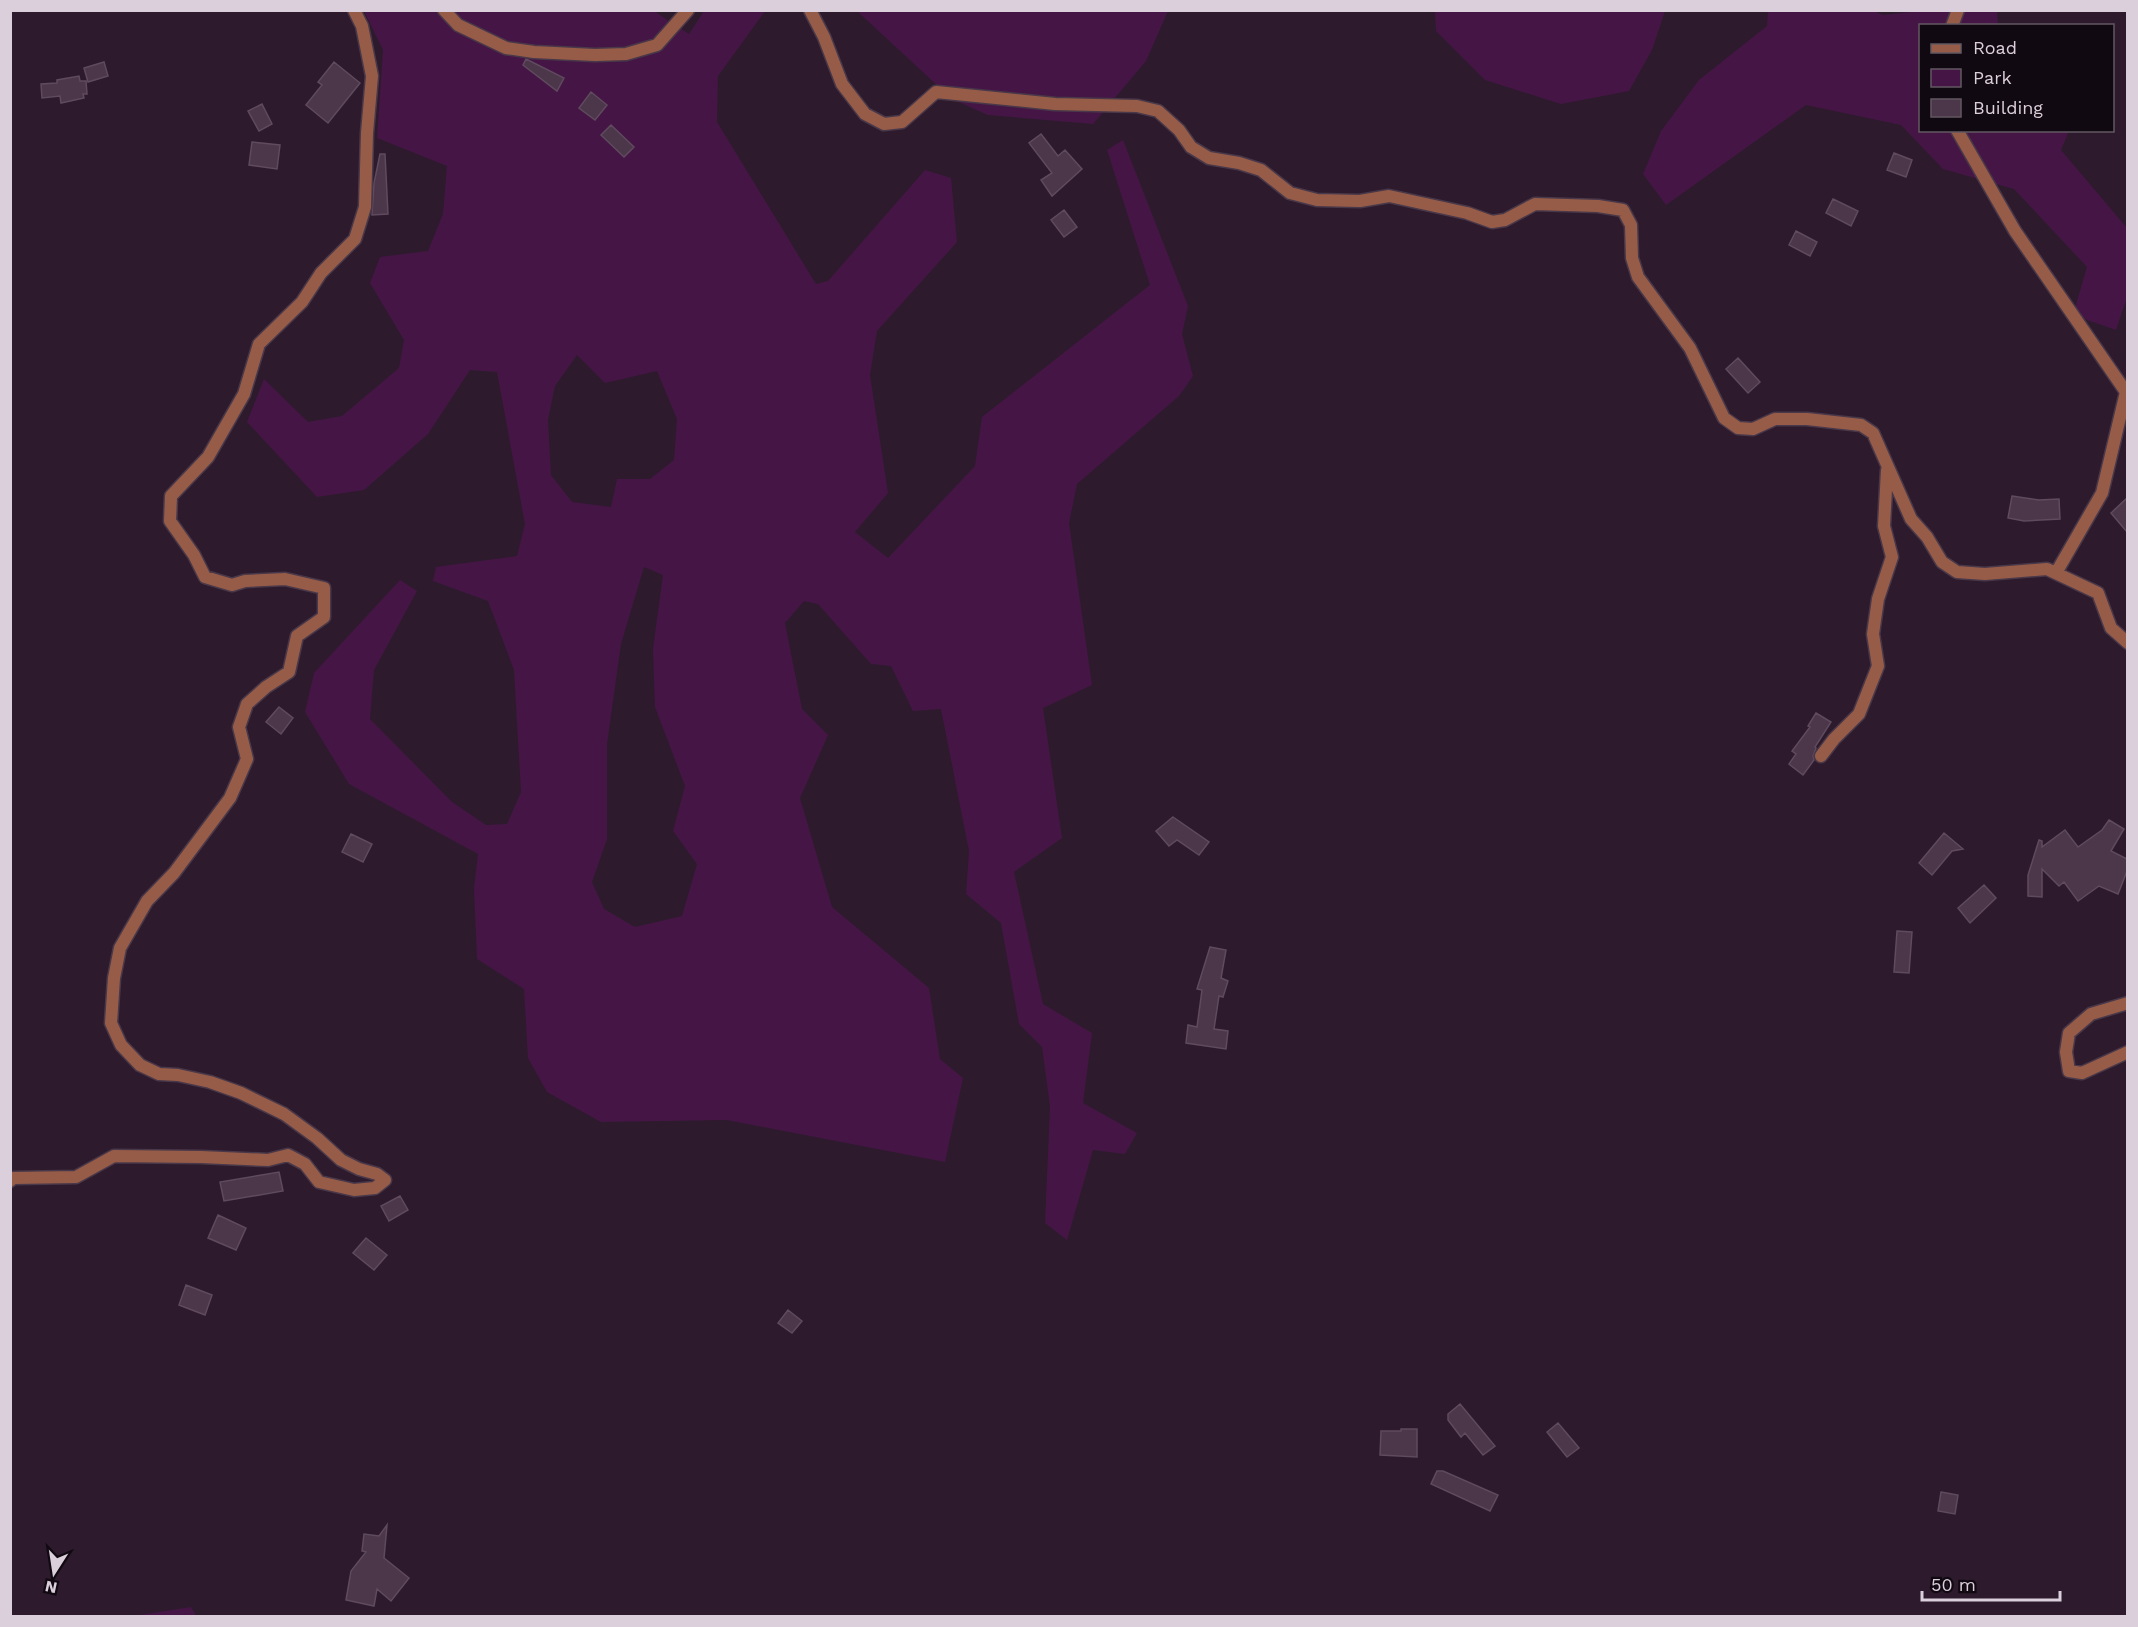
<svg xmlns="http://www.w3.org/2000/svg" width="2138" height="1627" font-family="'Work Sans',sans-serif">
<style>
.green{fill:#451645;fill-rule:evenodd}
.building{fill:#4b364a;stroke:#5f4a5e;stroke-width:1.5}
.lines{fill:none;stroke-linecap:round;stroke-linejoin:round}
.minor-casing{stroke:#493849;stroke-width:15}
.minor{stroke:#975c47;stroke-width:12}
</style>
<rect width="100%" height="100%" fill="#2d1b2d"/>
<path class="green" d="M1871 10 1883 15 1932 10 1997 11 1998 25 1920 26V130L2069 131 2061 150 2127 228V297L2116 330 2073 315 2087 267 2014 189 1943 169 1901 125 1806 105 1666 205 1643 174 1661 131 1699 80 1767 26 1768 11Z
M364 11H654L689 34 704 11H765L718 76 717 122 816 284 828 281 925 170 951 178 957 242 877 331 870 375 888 493 855 532 888 558 975 466 982 417 1150 285 1107 150 1123 140 1188 306 1182 334 1193 376 1179 396 1077 484 1069 523 1092 685 1043 708 1062 838 1014 872 1043 1004 1092 1033 1083 1103 1137 1133 1125 1154 1093 1150 1067 1240 1045 1223 1050 1106 1042 1047 1019 1024 1001 923 966 894 969 851 941 709 913 711 891 666 871 664 818 604 804 601 785 623 802 709 828 735 800 798 832 907 929 988 940 1059 963 1078 945 1162 727 1120 601 1122 547 1092 528 1058 524 989 477 959 474 888 478 854 349 784 305 712 314 673 400 580 417 591 374 670 370 719 452 802 486 825 507 824 521 792 514 670 488 601 433 581 436 567 517 556 525 524 497 372 470 370 428 434 364 490 317 497 247 422 264 379 308 422 342 416 399 368 404 340 370 283 380 257 428 251 443 214 447 166 377 138 383 50ZM577 355 605 383 657 371 677 419 674 460 650 479H617L611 507 572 502 551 475 548 420 555 386ZM644 567 663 575 653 649 655 707 685 786 673 831 697 864 682 916 635 927 604 909 592 882 607 839V744L621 644Z
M857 11H1168L1146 61 1093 124 988 115 952 99Z
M1435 11V10L1665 11 1652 50 1629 91 1561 104 1485 80 1436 31Z
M191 1607 196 1616H133Z"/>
<path class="building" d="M526 59 564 78 557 91 523 65Z
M104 62 108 76 88 82 84 68Z
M334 62 360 83 328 123 306 105 322 85 318 82Z
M79 76 80 81H86L87 94H83L84 98 61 103 60 96 42 98 41 84 57 83V80Z
M591 92 607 105 595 120 579 108Z
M262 104 272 124 259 131 248 111Z
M611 125 634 147 624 157 601 135Z
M1041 134 1058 156 1065 150 1082 169 1052 196 1041 180 1052 173 1029 143Z
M252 142 280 145 277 169 249 165Z
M1894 153 1912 160 1906 177 1887 170Z
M380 154H385L388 214 372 215 374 183Z
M1833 199 1858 211 1851 226 1826 213Z
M1064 210 1077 227 1064 237 1051 220Z
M1796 231 1817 242 1810 256 1789 245Z
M1738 358 1760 382 1748 393 1726 369Z
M2012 496 2039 500 2059 499 2060 519 2024 521 2008 518Z
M2127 498V532L2111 513Z
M279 707 293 718 281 734 266 722Z
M1816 713 1831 722 1815 747 1816 748 1813 756 1814 760 1803 775 1789 764 1796 754 1792 751 1810 727 1808 726Z
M1173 817 1209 842 1199 855 1177 840 1169 846 1156 831Z
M2109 820 2124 829 2111 851 2127 859V871L2118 894 2099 886 2078 901 2064 882 2059 886 2042 869V897L2028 896V875L2039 840 2042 841V847L2065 830 2078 847 2102 830Z
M1944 833 1963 849 1952 851 1932 875 1919 863Z
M351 834 372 844 363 862 342 852Z
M1984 885 1996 898 1970 923 1958 908Z
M1897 931 1912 932 1909 973 1894 972Z
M1210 947 1226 950 1221 978 1228 981 1223 997 1219 996 1214 1029 1228 1031 1226 1049 1186 1043 1188 1025 1197 1027 1202 990 1197 989Z
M279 1172 283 1191 224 1201 220 1182Z
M400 1196 408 1210 389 1221 381 1206Z
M218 1215 246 1228 236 1250 208 1238Z
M366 1238 387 1255 374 1270 353 1253Z
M186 1285 212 1295 205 1315 179 1305Z
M788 1310 802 1321 792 1333 778 1323Z
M1460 1404 1495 1446 1483 1455 1465 1433 1461 1437 1448 1420V1414Z
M1558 1423 1579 1448 1567 1457 1547 1432Z
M1401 1429H1417V1457L1380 1455 1381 1431H1401Z
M1437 1471H1443L1498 1495 1490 1511 1431 1484Z
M1941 1492 1958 1495 1955 1514 1938 1511Z
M387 1525 384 1558 409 1578 391 1601 377 1589 374 1606 346 1600 351 1571 366 1552 362 1551 364 1534 379 1536Z"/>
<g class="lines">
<g class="minor-casing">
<path id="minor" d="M444 10 458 25 506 48 534 52 595 55 626 54 657 45 688 10
M810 10 824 37 842 84 865 114 884 124 902 122 936 92 1055 104 1137 106 1158 111 1179 130 1191 147 1209 158 1239 163 1261 170 1290 193 1317 200 1360 201 1389 196 1467 213 1492 222 1505 220 1535 204 1598 206 1623 210 1631 225 1632 258 1638 277 1690 348 1724 418 1738 428 1753 429 1775 419H1807L1861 425 1873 433 1911 519 1927 537 1942 562 1957 572 1985 574 2047 569 2098 593 2111 628 2128 643
M1952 26 1958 10
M1957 130 2015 231 2126 392 2102 493 2056 573
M1821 756 1834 739 1859 714 1878 666 1873 634 1878 599 1892 557 1884 526 1887 470
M2128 1003 2091 1014 2069 1033 2066 1052 2069 1071 2082 1073 2128 1052
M10 1181 13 1178 76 1177 114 1156 201 1157 268 1160 288 1155 305 1164 319 1182 354 1190 375 1188 385 1180 377 1174 359 1169 341 1160 317 1138 284 1114 241 1093 210 1082 178 1075 159 1074 140 1065 121 1045 111 1023 114 978 120 948 147 901 174 873 230 798 247 759 239 727 247 704 266 687 289 672 297 636 324 617V588L285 579 245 581 232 585 205 577 194 555 170 521 171 496 208 457 244 394 259 344 302 302 321 273 355 239 365 207 367 133 372 76 362 26 354 10"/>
</g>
<use href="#minor" class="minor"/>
</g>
<rect width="2138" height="1627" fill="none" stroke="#dbcfdb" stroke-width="24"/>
<rect x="1919" y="24" width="195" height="108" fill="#110911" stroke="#625862" stroke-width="1.5"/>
<rect x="1931" y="44" width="30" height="9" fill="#975c47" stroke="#625862" stroke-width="1.5"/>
<text x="1973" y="54" font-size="18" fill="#dbcfdb">Road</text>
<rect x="1931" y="69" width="30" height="18" fill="#451645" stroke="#625862" stroke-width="1.5"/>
<text x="1973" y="84" font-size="18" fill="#dbcfdb">Park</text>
<rect x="1931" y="99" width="30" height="18" fill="#4b364a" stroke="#625862" stroke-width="1.5"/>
<text x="1973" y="114" font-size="18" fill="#dbcfdb">Building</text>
<g transform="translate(54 1573) rotate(192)" stroke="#110911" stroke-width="4.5" paint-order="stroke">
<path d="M0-4.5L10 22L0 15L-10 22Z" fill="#dbcfdb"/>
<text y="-9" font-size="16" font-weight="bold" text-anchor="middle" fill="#dbcfdb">N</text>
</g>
<path d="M1922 1591v9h138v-9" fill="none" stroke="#dbcfdb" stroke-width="3"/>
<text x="1931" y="1591" font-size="18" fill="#dbcfdb" stroke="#110911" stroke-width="4.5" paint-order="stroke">50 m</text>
</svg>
